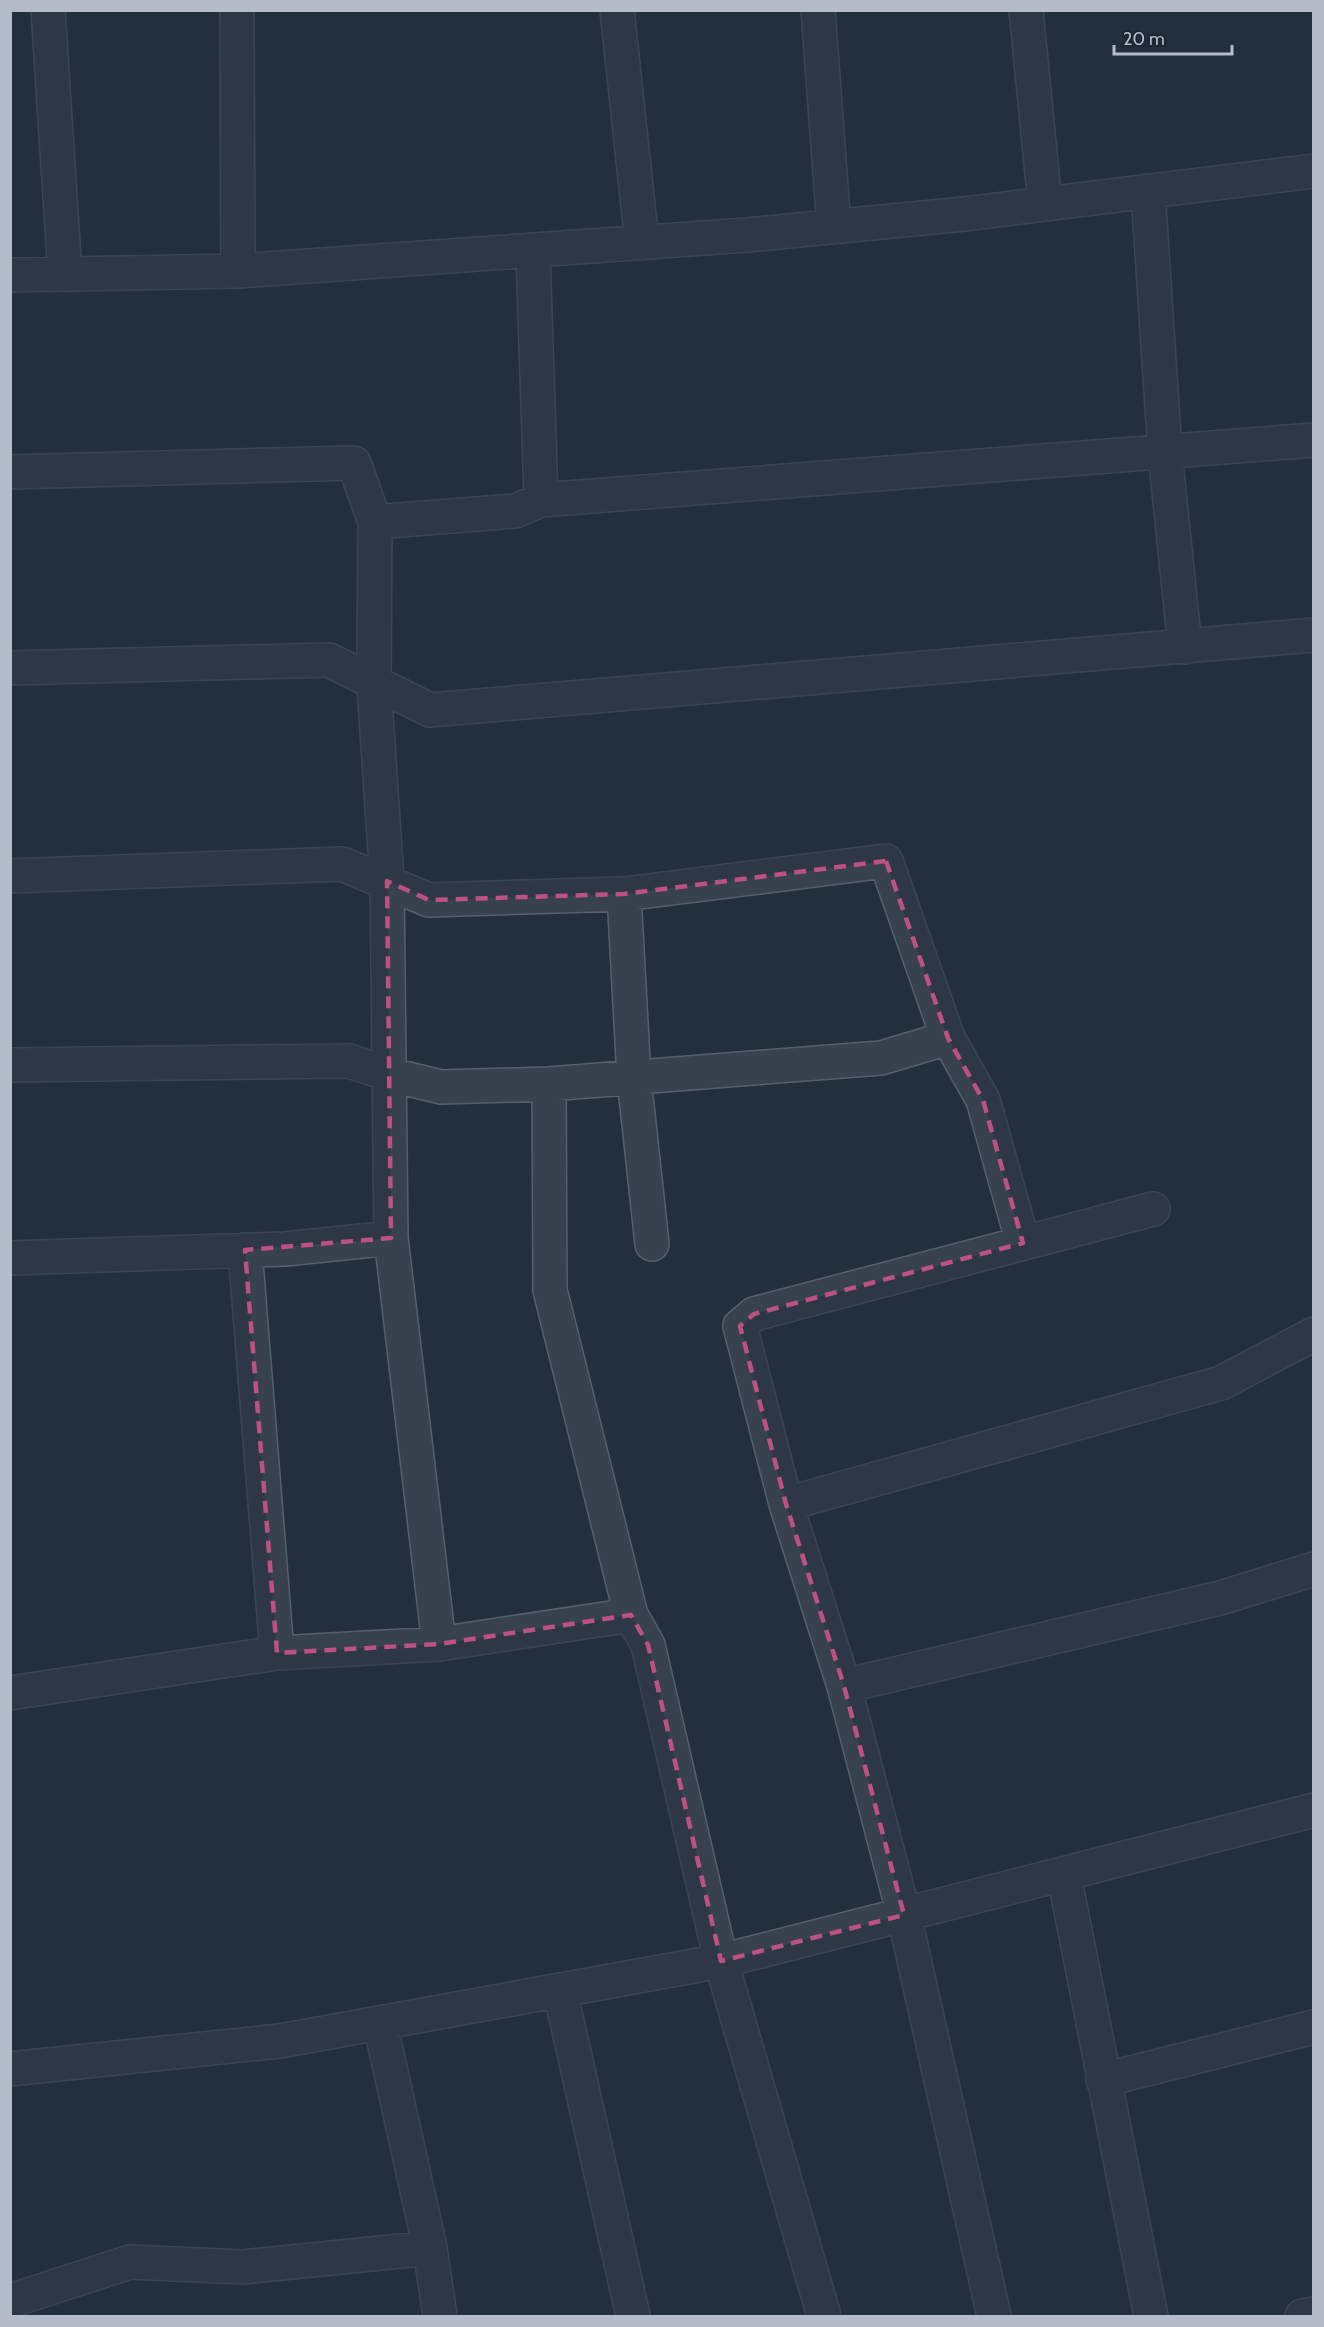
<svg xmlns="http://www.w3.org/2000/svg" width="1324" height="2327" font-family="Cabin,sans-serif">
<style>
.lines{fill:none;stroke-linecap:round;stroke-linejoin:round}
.minor-casing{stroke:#565f6c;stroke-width:36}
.minor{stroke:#38414e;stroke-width:33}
.marked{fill:none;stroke:#bd5182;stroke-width:4.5;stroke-dasharray:12 8;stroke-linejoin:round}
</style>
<rect width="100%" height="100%" fill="#242f3e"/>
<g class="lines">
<g class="minor-casing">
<path id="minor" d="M48 10 65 274
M237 10 238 271
M617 10 642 243
M818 10 834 227
M1026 10 1045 204
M1148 191 1165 453 1185 647
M533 251 541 500
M10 275 238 271 747 235 964 214 1314 171
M10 472 354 463 375 522 374 685 387 881 391 1238 439 1644
M375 522 515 511 541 500 1314 440
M10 668 329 660 430 710 1314 635
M10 876 342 864 429 900 624 894 886 861 948 1038 983 1100 1023 1243
M624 894 634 1078 652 1244
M10 1065 349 1061 388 1074 441 1087 549 1084 881 1058 948 1038
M549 1084 550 1290 631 1615 648 1645 721 1961 824 2316
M245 1250 277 1653
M10 1258 285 1249 391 1238
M786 1504 1221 1383 1314 1334
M844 1686 1220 1598 1314 1569
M10 1693 277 1653 439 1644 631 1615
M1064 1875 1151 2316
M560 1990 633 2316
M380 2023 430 2248 440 2316
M10 2069 280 2041 721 1961 1314 1810
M1103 2080 1314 2027
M10 2301 130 2262 242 2267 430 2248
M994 2316 904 1915 844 1686 786 1504 740 1326 754 1314 1153 1209
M1302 2316 1314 2314"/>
</g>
<use href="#minor" class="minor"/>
</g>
<path d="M0 0H1324V2327H0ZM886 861 948 1038 983 1100 1023 1243 754 1314 740 1326 786 1504 844 1686 904 1915 721 1961 648 1645 631 1615 439 1644 277 1653 245 1250 391 1238 387 881 429 900 624 894Z" fill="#242f3e" fill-opacity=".55" fill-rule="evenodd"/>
<path class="marked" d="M886 861 948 1038 983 1100 1023 1243 754 1314 740 1326 786 1504 844 1686 904 1915 721 1961 648 1645 631 1615 439 1644 277 1653 245 1250 391 1238 387 881 429 900 624 894Z"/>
<rect width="1324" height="2327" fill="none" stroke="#b4bcc9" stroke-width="24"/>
<path d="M1114 45v9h118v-9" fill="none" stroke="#b4bcc9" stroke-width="3"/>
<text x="1123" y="45" font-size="18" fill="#b4bcc9" stroke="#1d2633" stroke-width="4.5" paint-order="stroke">20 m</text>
</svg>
